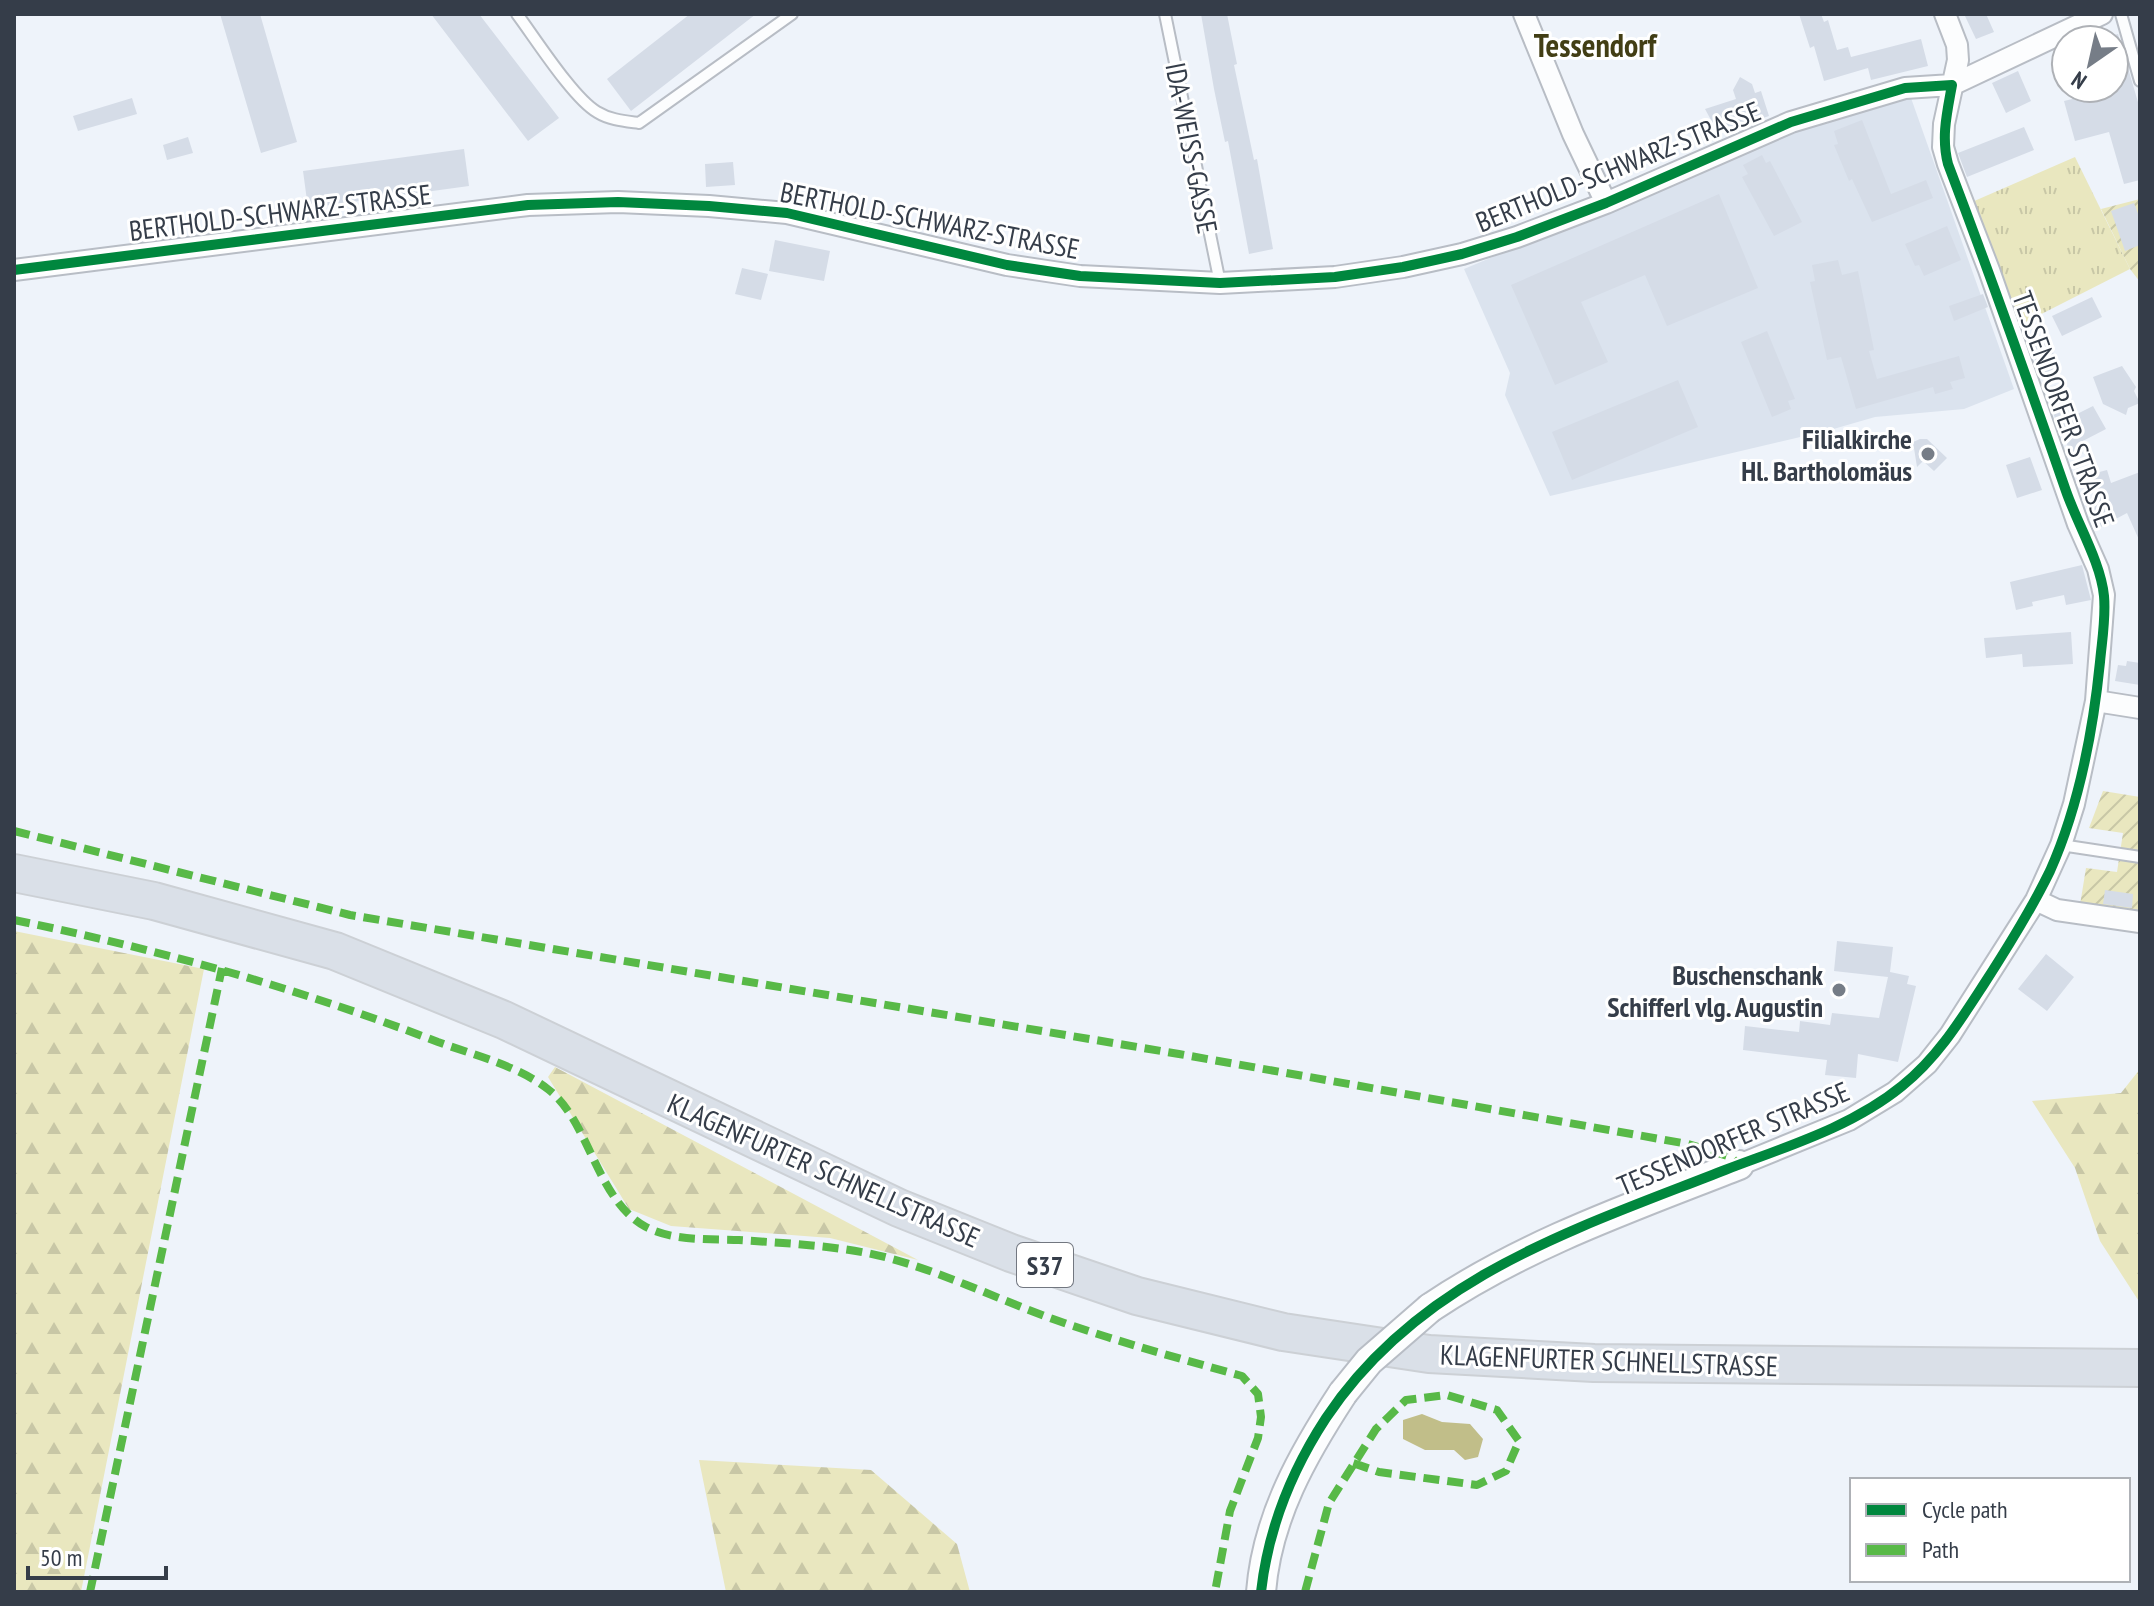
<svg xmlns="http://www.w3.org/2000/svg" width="2154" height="1606" font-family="'PT Sans Narrow',sans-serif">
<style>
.built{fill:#dbe3ee}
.grass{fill:url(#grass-tufts)}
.forest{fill:url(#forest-firs)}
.garden{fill:url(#garden-furrows)}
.water{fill:#c1be89}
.building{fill:#d5dce7}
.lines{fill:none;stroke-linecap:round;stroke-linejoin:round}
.lane-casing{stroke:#b8bdc5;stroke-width:14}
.street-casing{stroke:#b8bdc5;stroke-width:24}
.secondary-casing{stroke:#b8bdc5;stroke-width:32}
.highway-casing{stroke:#ccd0d5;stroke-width:40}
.lane{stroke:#fcfdfe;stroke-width:10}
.street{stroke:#fcfdfe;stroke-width:20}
.secondary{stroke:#fcfdfe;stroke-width:28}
.highway{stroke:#dae0e8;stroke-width:36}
.secondary-bridge-casing{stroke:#b8bdc5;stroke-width:32;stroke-linecap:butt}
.secondary-bridge{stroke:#fcfdfe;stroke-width:28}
.quiet{stroke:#58b947;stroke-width:8;stroke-dasharray:16 8;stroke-linecap:butt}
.cycleway-casing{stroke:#fff;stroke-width:15}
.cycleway{stroke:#00873e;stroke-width:10}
.poi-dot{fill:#767d87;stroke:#fff;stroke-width:3}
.labels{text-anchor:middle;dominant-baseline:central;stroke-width:6;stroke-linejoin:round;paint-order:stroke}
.shield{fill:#fff;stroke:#727780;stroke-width:2}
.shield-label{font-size:26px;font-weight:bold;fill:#353d49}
.street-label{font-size:28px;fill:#353d49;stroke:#fff}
.poi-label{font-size:28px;font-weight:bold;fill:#353d49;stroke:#fff;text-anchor:end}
.quarter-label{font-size:32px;font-weight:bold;fill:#423e15;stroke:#fff}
</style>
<defs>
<pattern id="grass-tufts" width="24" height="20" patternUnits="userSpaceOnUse" patternTransform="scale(2)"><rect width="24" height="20" fill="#e9e7bf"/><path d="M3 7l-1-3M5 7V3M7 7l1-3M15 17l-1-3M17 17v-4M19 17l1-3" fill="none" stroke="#c8c7a6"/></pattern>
<pattern id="forest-firs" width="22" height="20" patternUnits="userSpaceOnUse" patternTransform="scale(2)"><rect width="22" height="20" fill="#e9e7bf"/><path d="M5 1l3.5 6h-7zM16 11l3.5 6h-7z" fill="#c8c7a6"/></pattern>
<pattern id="garden-furrows" width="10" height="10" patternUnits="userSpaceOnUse" patternTransform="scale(2)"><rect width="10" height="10" fill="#e9e7bf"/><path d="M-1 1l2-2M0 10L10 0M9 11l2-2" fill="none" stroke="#c8c7a6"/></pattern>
</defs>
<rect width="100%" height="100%" fill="#eef3fa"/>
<path class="built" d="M1911 98 2014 389 1964 409 1875 417 1830 430 1550 496 1505 395 1510 373 1464 269 1795 130Z"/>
<path class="grass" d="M2075 157 2130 269 2016 327 1972 202Z"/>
<path class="forest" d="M14 931 204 969 81 1592H14Z
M555 1067 918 1260 830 1238 671 1226 629 1209 548 1077Z
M2140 1069V1303L2100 1241 2075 1168 2032 1101 2121 1093Z
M699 1460 871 1470 957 1544 970 1592H726Z"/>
<path class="garden" d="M2140 199V282L2130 269 2101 209Z
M2103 791 2140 797V914L2080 905 2086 868 2117 872 2123 833 2089 828Z"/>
<path class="water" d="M1422 1414 1442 1422 1470 1424 1483 1439 1478 1457 1465 1460 1454 1450H1425L1403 1439V1420Z"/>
<path class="building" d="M220 14H260L297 142 261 153Z
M431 14H479L559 118 528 141Z
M690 14H756L631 111 607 79Z
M1201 14H1227L1237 64 1234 65 1254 160 1257 159 1273 249 1249 254 1228 141 1225 142 1214 89Z
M1799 14H1821L1824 22 1828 20 1837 50 1848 47 1851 57 1921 39 1928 66 1871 80 1868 68 1824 81 1814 46 1810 48Z
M1964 14H1986L1994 32 1976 39Z
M2118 34 2140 109V180L2124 184 2109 132 2075 141 2064 101 2097 93 2096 88H2114V35Z
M2018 71 2031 101 2006 113 1992 83Z
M1740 77 1752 84 1755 93 1761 91 1769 116 1718 133 1705 109 1736 99 1733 90Z
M132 98 137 114 78 131 73 116Z
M1862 120 1891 194 1926 180 1933 198 1872 222 1852 179 1849 181 1834 145 1838 144 1834 131Z
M2024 127 2034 150 1967 177 1958 153Z
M188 137 193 153 167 160 163 145Z
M464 149 469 186 308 208 303 171Z
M1762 155 1766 163 1770 161 1802 222 1774 236 1742 177 1748 174 1743 165Z
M733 162 735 185 706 187 705 164Z
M1719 194 1758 288 1667 326 1645 275 1581 302 1608 362 1555 385 1511 285Z
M2134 203 2140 219V245L2125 251 2111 211Z
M1947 226 1961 260 1924 276 1919 265 1915 266 1905 244Z
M775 240 830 251 824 281 769 271Z
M1838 260 1842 275 1858 271 1874 350 1869 351 1877 379 1959 356 1965 378 1950 382 1953 389 1935 394 1933 387 1856 409 1841 357 1827 360 1810 282 1815 281 1812 265Z
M742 268 768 274 761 300 735 294Z
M1983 294 1988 307 1954 321 1949 306Z
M2092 297 2102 317 2062 336 2052 316Z
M1767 331 1795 399 1788 401 1791 409 1772 417 1741 342Z
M2046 338 2061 369 2043 377 2029 346Z
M2122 366 2136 387 2134 391 2140 403 2128 408 2126 415 2103 404 2093 377Z
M1678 380 1698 427 1572 480 1552 432Z
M2056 385 2069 418 2093 406 2106 429 2079 443 2083 453 2074 458 2058 427 2045 389Z
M1920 439H1927L1947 458 1934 471 1923 461 1917 467 1913 442Z
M2030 457 2042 490 2017 498 2006 465Z
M2107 470 2111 483 2140 472V542L2127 513 2095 530 2085 504 2098 496 2092 474Z
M2082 565 2091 600 2066 605 2064 595 2032 602 2033 606 2016 610 2010 582Z
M2071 632 2073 664 2023 667 2022 654 1986 658 1984 638Z
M2127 661 2140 663V685L2115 681 2118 665 2126 666Z
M2105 890 2133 894 2132 908 2103 904Z
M1837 941 1893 947 1890 972 1909 976 1907 984 1916 986 1898 1062 1858 1054 1856 1078 1825 1075 1827 1060 1743 1050 1745 1026 1799 1032 1800 1021 1830 1025 1832 1013 1879 1018 1888 977 1834 971Z
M2046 954 2074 977 2047 1011 2018 989Z"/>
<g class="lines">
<g class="lane-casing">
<path id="lane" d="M517 14C535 38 573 98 597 112 610 120 624 121 639 123L792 14
M1165 14 1220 283
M2121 14 2140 81
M2061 845 2140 857"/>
</g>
<g class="street-casing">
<path id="street" d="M1524 14 1573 134 1606 203
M14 270 528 205 618 202 709 206 787 213 1007 265 1080 276 1220 283 1335 277 1403 267 1462 254 1517 237 1606 203 1791 122 1905 88 1952 85 2102 14
M2096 701 2140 708
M2036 900 2057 910 2140 922
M1739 1165 1849 1120 1895 1092 1927 1064 1950 1035 2036 900 2061 845 2074 804 2096 701 2104 595 2098 569 2078 524 1989 270 1948 164 1943 147 1944 124 1958 60 1957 45 1945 14"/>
</g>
<g class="secondary-casing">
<path id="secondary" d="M1430 1308C1525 1244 1632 1207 1739 1165
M1261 1592C1267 1517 1303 1454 1343 1393"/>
</g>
<g class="highway-casing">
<path id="highway" d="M14 873 154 901 335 951 504 1020 899 1208 1011 1253 1137 1296 1283 1332 1429 1354 1594 1363 2140 1368"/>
</g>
<use href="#lane" class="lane"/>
<use href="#street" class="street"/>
<use href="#secondary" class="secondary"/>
<use href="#highway" class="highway"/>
<g class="secondary-bridge-casing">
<path id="secondary-bridge" d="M1343 1393 1369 1361 1430 1308"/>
</g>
<use href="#secondary-bridge" class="secondary-bridge"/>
<path class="quiet" d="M14 831 350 915 1179 1054 1688 1144 1731 1157 1739 1165
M14 920C161 950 297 988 438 1042 474 1055 519 1066 549 1090 590 1122 596 1200 646 1227 672 1241 710 1239 739 1240 782 1243 825 1245 867 1253 928 1265 994 1298 1053 1319 1115 1341 1178 1358 1242 1376L1258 1394 1261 1417 1258 1438 1230 1511 1215 1592
M90 1592 222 968
M1305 1592 1329 1503 1376 1429 1406 1400 1447 1395 1497 1410 1519 1441 1506 1471 1477 1485 1379 1472 1353 1463"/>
<g class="cycleway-casing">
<path id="cycleway" d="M14 270 528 205 618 202 709 206 787 213 1007 265 1080 276 1220 283 1335 277 1403 267 1462 254 1517 237 1606 203 1791 122 1905 88 1952 85C1947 113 1941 137 1948 164 1989 272 2028 381 2066 491 2077 523 2101 563 2104 596 2106 618 2102 640 2100 662 2093 732 2079 806 2050 871 2031 910 2008 947 1984 984 1960 1021 1937 1058 1902 1086 1852 1127 1785 1147 1725 1170 1575 1229 1420 1277 1326 1418 1292 1470 1268 1530 1261 1592"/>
</g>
<use href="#cycleway" class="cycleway"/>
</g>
<g class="poi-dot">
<circle cx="1928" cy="454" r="8"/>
<circle cx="1839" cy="990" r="8"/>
</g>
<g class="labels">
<rect class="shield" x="1017" y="1243" width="56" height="44" rx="6"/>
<g class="shield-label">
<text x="1045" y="1265">S37</text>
</g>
<g class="street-label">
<text transform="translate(1192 148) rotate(79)">IDA-WEISS-GASSE</text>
<text transform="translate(1618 166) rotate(-22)">BERTHOLD-SCHWARZ-STRASSE</text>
<text transform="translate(280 212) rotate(-7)">BERTHOLD-SCHWARZ-STRASSE</text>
<text transform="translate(930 220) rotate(11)">BERTHOLD-SCHWARZ-STRASSE</text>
<text transform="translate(2064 409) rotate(70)">TESSENDORFER STRASSE</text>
<text transform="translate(1733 1138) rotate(-23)">TESSENDORFER STRASSE</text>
<text transform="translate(824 1170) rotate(24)">KLAGENFURTER SCHNELLSTRASSE</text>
<text transform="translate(1609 1360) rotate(2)">KLAGENFURTER SCHNELLSTRASSE</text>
</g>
<g class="poi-label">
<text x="1912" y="438">Filialkirche<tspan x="1912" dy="32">Hl. Bartholomäus</tspan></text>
<text x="1823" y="974">Buschenschank<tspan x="1823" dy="32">Schifferl vlg. Augustin</tspan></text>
</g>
<g class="quarter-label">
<text x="1595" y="45">Tessendorf</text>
</g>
</g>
<rect width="2154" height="1606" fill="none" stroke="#353d49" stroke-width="32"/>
<rect x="1850" y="1478" width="280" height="104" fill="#ffffff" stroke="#aeb1b6" stroke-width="2"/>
<rect x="1866" y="1504" width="40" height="12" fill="#00873e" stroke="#aeb1b6" stroke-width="2"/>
<text x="1922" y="1518" font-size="24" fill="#353d49">Cycle path</text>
<rect x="1866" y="1544" width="40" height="12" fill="#58b947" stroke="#aeb1b6" stroke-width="2"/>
<text x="1922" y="1558" font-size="24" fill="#353d49">Path</text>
<g transform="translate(2090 64) rotate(214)"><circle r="38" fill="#ffffff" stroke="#aeb1b6" stroke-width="2"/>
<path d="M0-6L14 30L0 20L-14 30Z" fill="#767d87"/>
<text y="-12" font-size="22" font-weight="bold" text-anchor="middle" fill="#353d49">N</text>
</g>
<path d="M28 1566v12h138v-12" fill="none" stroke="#353d49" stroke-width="4"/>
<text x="40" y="1566" font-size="24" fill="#353d49" stroke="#ffffff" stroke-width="6" paint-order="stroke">50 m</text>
</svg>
